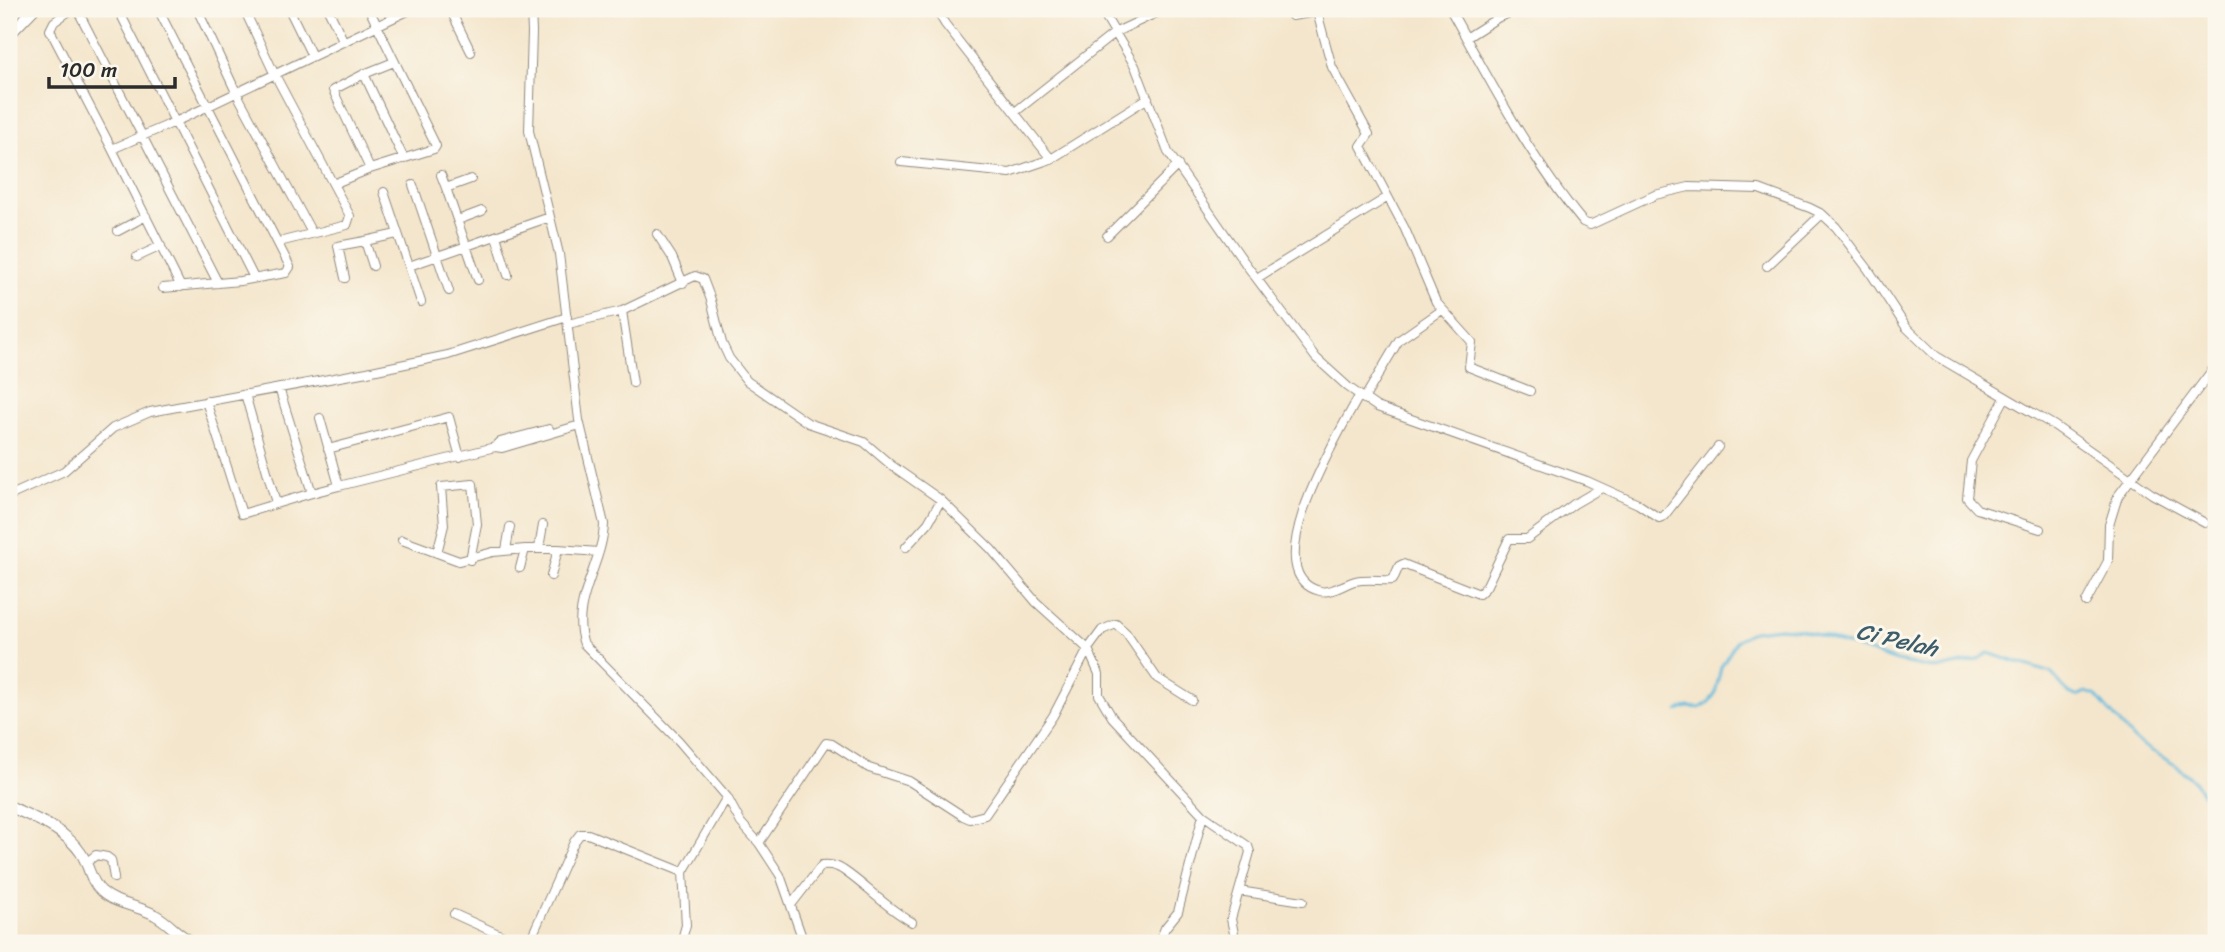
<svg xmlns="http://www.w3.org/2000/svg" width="2225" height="952" font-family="Sriracha,sans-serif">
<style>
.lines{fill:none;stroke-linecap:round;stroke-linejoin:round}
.stream{stroke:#61bade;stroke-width:2.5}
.minor-casing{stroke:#90887c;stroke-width:10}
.tertiary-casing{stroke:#90887c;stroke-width:12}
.minor{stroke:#fff;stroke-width:8}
.tertiary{stroke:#fff;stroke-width:10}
.labels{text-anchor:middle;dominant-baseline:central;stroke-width:6;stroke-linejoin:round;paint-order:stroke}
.water-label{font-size:23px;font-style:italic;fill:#3e5d6a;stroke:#fbf7ec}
</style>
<rect width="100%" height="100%" fill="#fbf7ec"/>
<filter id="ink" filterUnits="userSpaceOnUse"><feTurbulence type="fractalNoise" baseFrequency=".0143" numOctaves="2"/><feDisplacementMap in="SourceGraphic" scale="14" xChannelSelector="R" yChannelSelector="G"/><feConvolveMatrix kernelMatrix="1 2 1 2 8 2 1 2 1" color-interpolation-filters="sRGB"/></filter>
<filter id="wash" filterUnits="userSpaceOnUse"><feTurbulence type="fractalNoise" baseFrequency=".00686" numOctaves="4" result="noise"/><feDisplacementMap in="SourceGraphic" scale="28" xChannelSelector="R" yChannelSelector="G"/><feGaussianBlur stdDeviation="1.57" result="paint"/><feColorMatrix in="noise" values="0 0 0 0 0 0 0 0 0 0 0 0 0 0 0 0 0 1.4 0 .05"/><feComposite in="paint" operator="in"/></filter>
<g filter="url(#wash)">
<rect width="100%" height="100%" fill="#f4e6cc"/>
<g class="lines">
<path class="stream" d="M1678 711 1688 707 1700 708 1708 703 1715 694 1721 667 1737 640 1753 631 1780 628 1802 630 1897 661 1936 669 1977 660 1988 653 2051 673 2069 693 2077 696 2086 692 2095 695 2134 740 2177 766 2194 781 2216 812"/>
</g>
</g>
<g filter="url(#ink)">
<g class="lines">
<g class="minor-casing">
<path id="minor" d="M72 9 54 22 50 30 112 149
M77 9 218 283
M118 9 254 278
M158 9 290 267 286 273 240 281 163 288
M197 9 236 92 312 233
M244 9 274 73 350 216 347 225 279 242
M289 9 312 56
M328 9 344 42
M450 9 471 52
M531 9 532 32 529 131 559 254 579 420 604 524C603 564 569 604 584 644L679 741 727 797 741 823 759 843 780 875 804 943
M936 9 945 24 1051 159
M1101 9 1135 66 1168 152 1245 263 1316 358 1348 387 1377 407 1587 481 1638 504 1659 518 1664 516 1718 447
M1291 9 1292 16 1317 12 1332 67 1369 134 1361 146 1405 229 1436 302 1472 342 1469 367 1530 391
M1450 9C1490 81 1530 158 1583 222L1590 225 1655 195 1689 187 1759 189 1810 208 1822 214 1836 227 1868 269 1906 327 1936 356 2055 426 2152 494 2205 523
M1488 9 1499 17 1520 9
M1466 38 1499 17
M394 62 364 74 404 159
M364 74 333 90 370 169
M1015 112 1116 32 1165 9
M901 162 1010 173 1051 159 1148 98
M441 175 446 188
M471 179 446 188 478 280
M333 184 370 169 434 149 436 146 369 9
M413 185 449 291
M384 192 409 266
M458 220 482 211
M118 231 146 216
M657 234 672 257 683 283
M496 236 508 275
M1107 236 1178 165
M137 257 161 246
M373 266 365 241 397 234
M1767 266 1822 214
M345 278 338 246 365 241
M1257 278 1388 197
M181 287 112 149 175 122 412 9
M421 302 409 266 550 217
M622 311 633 383
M568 324 622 311 695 276 703 279 711 300 722 343 729 358 747 381 808 423 864 442 891 465 941 500 991 549 1036 602 1088 649 1099 674V695L1112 717 1203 815 1248 846 1250 852 1231 919 1236 943
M245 394 276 503
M1359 396C1341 430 1252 574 1320 591 1331 594 1344 584 1355 581 1367 578 1381 581 1393 580L1399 566 1403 564 1479 594 1486 587 1509 539H1527L1574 504 1600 489
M2005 398 1971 461 1967 498 1977 509 2040 529
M1364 399 1399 340 1442 310
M206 401 242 514 312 493 279 388
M495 447 500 442 549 429
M328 449 449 417 460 457
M339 486 495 447 502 448 580 425
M312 493 339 486 320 418
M9 496 64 471 113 428 150 412 367 372 448 355 567 317
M402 540 459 561 493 552 525 549
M906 547 928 523 941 500
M539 548 543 525
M506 550 510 527
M437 553 444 525 441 487 473 484 477 524 470 560
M520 568 525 549H558
M551 576 558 549 599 552
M2086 602 2108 561 2109 525 2118 496 2216 365
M759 843 826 743 832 744 869 768 909 781 963 816 970 819 985 815 1053 716 1088 649 1102 630 1116 624 1126 633 1157 678 1192 700
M87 862 96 855 107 857 111 860 114 878
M1239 891 1303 901
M791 905 822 865C829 864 836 865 843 870 867 886 886 908 912 922
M454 914 518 943
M529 943 574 842 580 834H588L683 872
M681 943 686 925 683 872 727 797
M1159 943 1165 928 1178 912 1203 815"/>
</g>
<g class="tertiary-casing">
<path id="tertiary" d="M9 35 34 9
M9 806C34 818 65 829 81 853 89 865 90 881 101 891 116 905 138 905 155 915 170 923 179 937 195 943"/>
</g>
<use href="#minor" class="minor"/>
<use href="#tertiary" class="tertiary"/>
</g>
</g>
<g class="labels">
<g class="water-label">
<text transform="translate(1897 640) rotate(13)">Ci Pelah</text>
</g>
</g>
<rect width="2225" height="952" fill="none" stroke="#fbf7ec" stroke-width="35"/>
<path d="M49 77v10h126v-10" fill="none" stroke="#2b2b2b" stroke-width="3.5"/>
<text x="60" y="77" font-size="21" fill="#2b2b2b" stroke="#fbf7ec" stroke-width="5" paint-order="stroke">100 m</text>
</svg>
